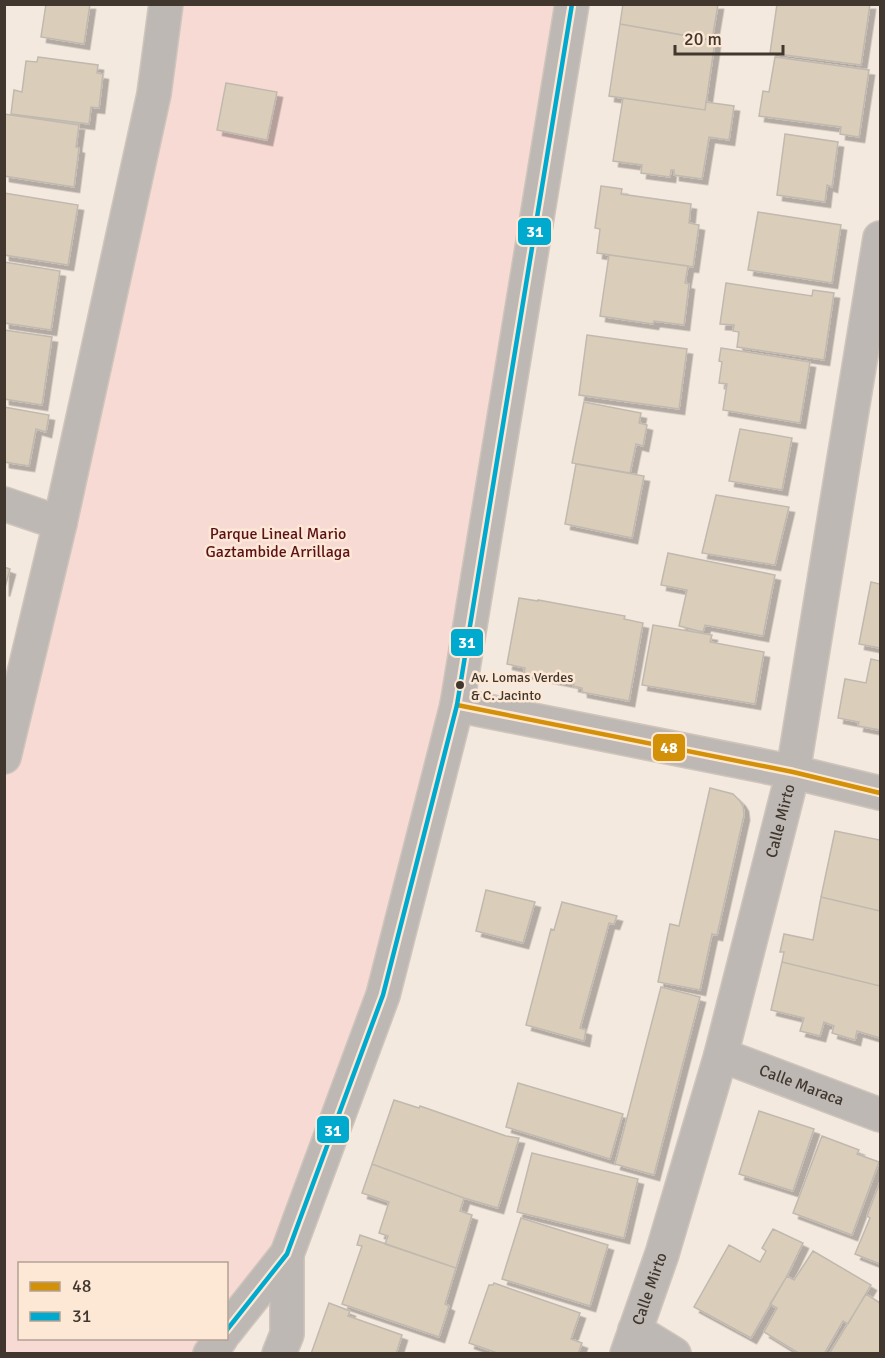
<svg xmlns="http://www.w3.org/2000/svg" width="885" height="1358" font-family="Signika,sans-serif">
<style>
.green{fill:#f8dad4;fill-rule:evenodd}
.building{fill:#daceba;stroke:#c1b9af;stroke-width:1.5;filter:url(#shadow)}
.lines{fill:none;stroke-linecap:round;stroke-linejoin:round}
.minor-casing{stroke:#cfc5bc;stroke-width:36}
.minor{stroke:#beb8b4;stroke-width:33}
.bus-1-casing{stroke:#fde8d5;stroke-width:9}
.bus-2-casing{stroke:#fde8d5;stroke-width:9}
.bus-1{stroke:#d39009;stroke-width:4.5}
.bus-2{stroke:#00a9ce;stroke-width:4.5}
.bus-dot{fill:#41372e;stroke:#fde8d5;stroke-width:2}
.labels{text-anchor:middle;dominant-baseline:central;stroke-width:5;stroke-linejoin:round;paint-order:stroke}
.bus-label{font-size:14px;fill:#41372e;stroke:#fde8d5;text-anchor:start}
.park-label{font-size:16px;fill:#5b0f17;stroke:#fde8d5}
.street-label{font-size:16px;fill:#41372e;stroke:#fde8d5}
.line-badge{stroke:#fde8d5;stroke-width:2}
.badge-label{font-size:16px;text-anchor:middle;font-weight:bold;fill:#fff}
</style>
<defs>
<filter id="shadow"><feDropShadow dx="5.5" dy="5.5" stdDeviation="0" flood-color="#0004"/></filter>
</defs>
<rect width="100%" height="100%" fill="#f4e9de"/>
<path class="green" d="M166 5H572L457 705 287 1254 219 1353 5 1354V757ZM20 1264H226V1338H20Z"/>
<path class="building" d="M46 4H90L84 44 41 37Z
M623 4H718L712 40 620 24Z
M777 4H870L861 65 770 53Z
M620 24 715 41 705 110 609 96Z
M38 57 98 65 97 73 103 74 99 108 91 107 89 124 11 114 14 90 22 92 26 61 37 62Z
M775 57 869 70 859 137 840 134 841 127 759 116 763 91 769 92Z
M226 83 277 92 267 140 217 130Z
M623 98 705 110 706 102 734 106 729 140 709 137 702 179 674 175V170H671L670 177 641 173 642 165 613 161Z
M4 114 79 125 76 147 79 148 74 187 4 176Z
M785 134 838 142 832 187 827 185 825 202 777 195Z
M601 186 622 189 621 194 691 204 689 223 699 225 693 267 597 253 600 229 595 228Z
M4 193 78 205 68 265 4 255Z
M758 212 841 225 832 283 748 270Z
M609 255 688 266 685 283 689 284 684 325 654 321 653 324 600 316Z
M4 262 60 271 51 330 4 323Z
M726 283 812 296 813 290 834 293 824 360 737 347 739 332 733 331 734 325 720 324Z
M4 330 52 337 42 405 4 399Z
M587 335 687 349 679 409 579 395Z
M721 348 810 362 800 423 723 410 727 384 719 383 722 362 719 361Z
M584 402 641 413 639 423 647 425 643 446 636 444 630 473 572 463Z
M4 407 49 415 46 432 36 429 29 466 4 462Z
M740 429 792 438 782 490 729 481Z
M576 464 644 476 632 538 565 524Z
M716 495 789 507 775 565 702 553Z
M668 553 775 575 763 636 705 625 703 632 679 626 687 590 661 585Z
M4 567 10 569 4 591Z
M871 582 880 584V648L859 644Z
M519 598 538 601V600L625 616 624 619 643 623 629 701 582 692V688L573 686 574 683 524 673 525 668 507 664Z
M653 625 712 635 710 642 764 652 755 704 642 685Z
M871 659 880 661V730L858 726 859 722 838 718 845 679 866 683Z
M710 788 733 794 740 801 743 806 744 815 717 935 712 934 700 990 658 982 670 924 679 926Z
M835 831 880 840V911L821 897Z
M486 890 535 902 523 943 476 931Z
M821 897 880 911V986L782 962 784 952H780L784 934 813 940Z
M562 902 617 916 614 924 609 923 580 1028 586 1030 584 1041 526 1025 551 929 554 930Z
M782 962 880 986V1038L857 1031 855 1040 832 1033 834 1026 824 1022 820 1036 800 1031 804 1018 771 1010Z
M661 987 700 997 654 1175 615 1164Z
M518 1083 623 1114 610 1159 506 1127Z
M394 1100 419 1108 420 1106 506 1136 519 1138 498 1208 464 1198 372 1164Z
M759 1111 814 1129 793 1191 739 1174Z
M822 1136 859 1150 857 1154 879 1162 852 1235 793 1213Z
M532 1153 638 1179 624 1238 517 1212Z
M372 1164 464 1198 460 1211 472 1215 456 1268 385 1244 388 1236 379 1233 389 1202 362 1193Z
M880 1182V1264L855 1254 870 1218 867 1216Z
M521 1218 608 1245 590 1306 502 1279Z
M773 1229 803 1243 787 1276 751 1338 694 1307 729 1245 760 1262 766 1251 762 1248Z
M360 1235 456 1268 445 1304 449 1306 439 1337 342 1304 362 1246 357 1245Z
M813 1251 871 1285 848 1324 843 1321 824 1354H800L764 1332 777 1308 770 1304 787 1276 794 1280Z
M494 1283 580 1313 571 1339 582 1343 578 1354H500L469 1343 489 1285H493Z
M866 1294 880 1303V1354H829Z
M329 1303 350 1311 348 1316 402 1335 396 1354H311Z"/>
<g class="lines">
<g class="minor-casing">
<g id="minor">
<path d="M4 504 60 523"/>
<path d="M457 705 793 772 880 793"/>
<path d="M4 757 60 523 154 94 166 4"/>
<path id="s1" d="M721 1055 880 1115"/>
<path d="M635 1330 674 1354"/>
<path d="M226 1331 287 1254 383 995 457 705 572 4"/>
<path d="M210 1354 221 1338"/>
<path d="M279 1354 287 1334V1254"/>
<path id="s2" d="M627 1354 662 1254 721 1055 793 772 880 238"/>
</g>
</g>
<use href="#minor" class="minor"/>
<g class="bus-1-casing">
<path id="bus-1" d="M457 705 793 772 880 793"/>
</g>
<g class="bus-2-casing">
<path id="bus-2" d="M226 1331 287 1254 383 995 457 705 572 4"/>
</g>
<use href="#bus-1" class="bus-1"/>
<use href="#bus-2" class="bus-2"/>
</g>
<circle class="bus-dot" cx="460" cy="685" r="5"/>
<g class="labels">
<g class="bus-label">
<text x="471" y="677">Av. Lomas Verdes<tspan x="471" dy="18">&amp; C. Jacinto</tspan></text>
</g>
<g class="park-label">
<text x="278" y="534">Parque Lineal Mario<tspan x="278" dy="18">Gaztambide Arrillaga</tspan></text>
</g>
<g class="street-label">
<text stroke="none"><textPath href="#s2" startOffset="555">Calle Mirto</textPath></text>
<text stroke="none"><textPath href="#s1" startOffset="86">Calle Maraca</textPath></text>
<text stroke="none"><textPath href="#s2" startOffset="69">Calle Mirto</textPath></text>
</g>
</g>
<g class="line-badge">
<rect x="517" y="217" width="35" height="29" rx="6" fill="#00a9ce"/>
<rect x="450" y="628" width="34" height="29" rx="6" fill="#00a9ce"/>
<rect x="652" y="733" width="34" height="29" rx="6" fill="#d39009"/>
<rect x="316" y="1115" width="34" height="29" rx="6" fill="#00a9ce"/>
</g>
<g class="badge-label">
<text x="535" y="237">31</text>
<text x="467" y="648">31</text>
<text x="669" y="753">48</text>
<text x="333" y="1136">31</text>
</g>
<rect width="885" height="1358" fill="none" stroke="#41372e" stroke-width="12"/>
<rect x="18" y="1262" width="210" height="78" fill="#fde8d5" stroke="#b2a192" stroke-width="1.5"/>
<rect x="30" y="1282" width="30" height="9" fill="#d39009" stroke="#b2a192" stroke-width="1.5"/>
<text x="72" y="1292" font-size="18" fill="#41372e">48</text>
<rect x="30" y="1312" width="30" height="9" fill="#00a9ce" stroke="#b2a192" stroke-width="1.5"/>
<text x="72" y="1322" font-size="18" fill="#41372e">31</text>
<path d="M675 45v9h108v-9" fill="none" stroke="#41372e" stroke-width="3"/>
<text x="684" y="45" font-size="18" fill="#41372e" stroke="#fde8d5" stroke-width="4.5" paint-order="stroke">20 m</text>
</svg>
